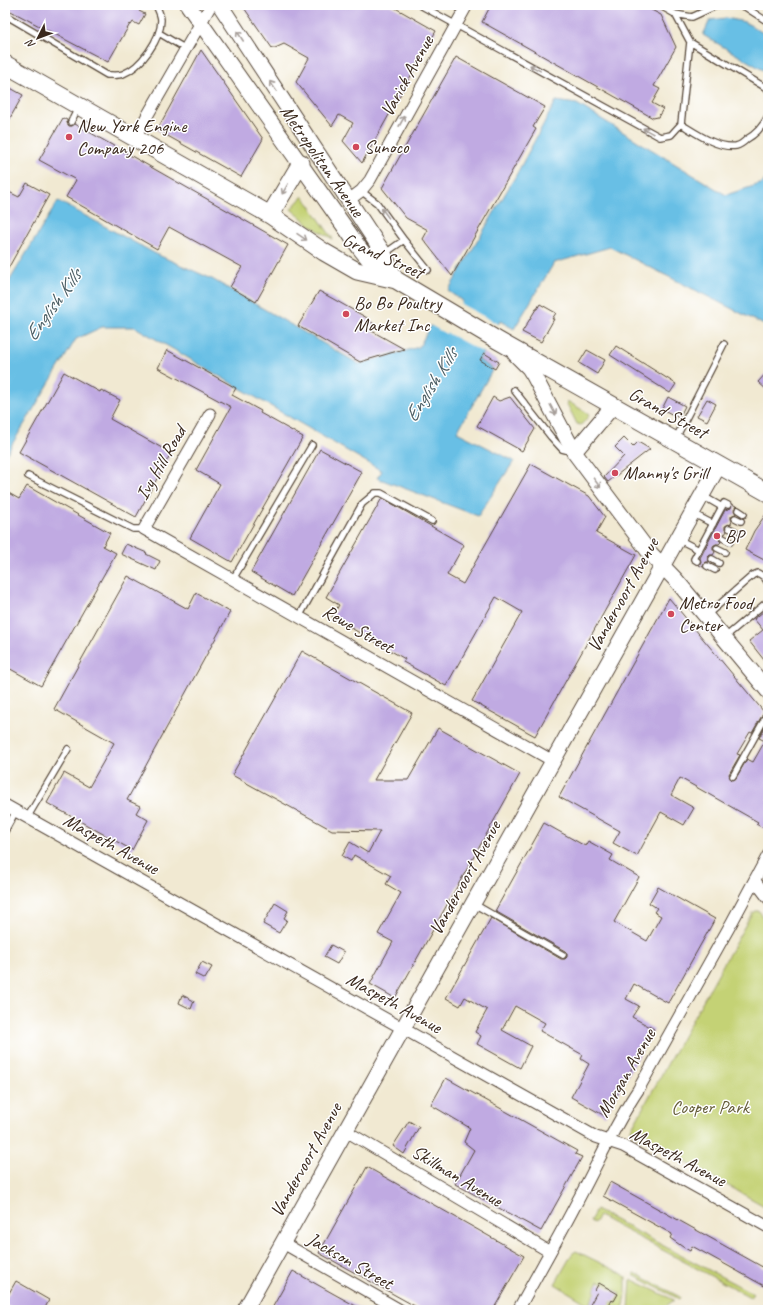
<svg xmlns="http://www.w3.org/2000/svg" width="773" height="1315" font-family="Caveat,sans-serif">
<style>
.green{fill:#c4d274;stroke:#807e49}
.water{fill:#68bfe5;stroke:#527482}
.pier{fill:#f1e9d2}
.building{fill:#c0aae2}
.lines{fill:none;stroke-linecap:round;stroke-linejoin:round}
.service-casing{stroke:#564739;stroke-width:8}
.minor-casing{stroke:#564739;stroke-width:13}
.secondary-casing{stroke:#564739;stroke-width:17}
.primary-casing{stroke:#564739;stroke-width:19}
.service{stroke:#fff;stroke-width:5.5}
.minor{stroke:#fff;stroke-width:11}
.secondary{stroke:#fff;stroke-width:15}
.primary{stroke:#fff;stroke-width:17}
.oneway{stroke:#a79f9a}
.poi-dot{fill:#d1495b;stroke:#fff;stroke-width:1.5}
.labels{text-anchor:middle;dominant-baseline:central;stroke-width:3;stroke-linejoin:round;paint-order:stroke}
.street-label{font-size:19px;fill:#3b2a1e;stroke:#fff}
.poi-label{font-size:19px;fill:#3b2a1e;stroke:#fff;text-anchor:start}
.park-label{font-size:19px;fill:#645c38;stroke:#fff}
.water-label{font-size:20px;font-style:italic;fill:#4b5e64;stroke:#fff}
</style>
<rect width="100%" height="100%" fill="#fff"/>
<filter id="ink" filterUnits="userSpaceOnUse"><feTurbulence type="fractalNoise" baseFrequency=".025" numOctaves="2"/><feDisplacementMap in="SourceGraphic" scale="8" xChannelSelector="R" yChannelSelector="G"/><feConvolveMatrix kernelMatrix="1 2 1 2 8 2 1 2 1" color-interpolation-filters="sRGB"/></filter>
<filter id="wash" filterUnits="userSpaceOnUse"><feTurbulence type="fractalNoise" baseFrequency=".012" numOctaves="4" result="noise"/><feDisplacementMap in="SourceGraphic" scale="16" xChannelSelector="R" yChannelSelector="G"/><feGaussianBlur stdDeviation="0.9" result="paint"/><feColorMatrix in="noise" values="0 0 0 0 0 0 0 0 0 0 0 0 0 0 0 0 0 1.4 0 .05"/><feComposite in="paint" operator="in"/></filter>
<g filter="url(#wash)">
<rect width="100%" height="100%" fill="#f1e9d2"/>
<path class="green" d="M303 196 333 239 312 227 291 209Z
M567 401 589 414 588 417 581 425 577 424 567 404Z
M755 911H759L768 923V1208L630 1131 752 913Z
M596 1210 754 1294 750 1297 599 1216 594 1223 590 1221Z
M576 1251 621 1273 626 1277C626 1288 627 1300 622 1310H607L612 1301 615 1303 620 1293 599 1281 594 1291 596 1292 589 1305 555 1284 572 1254Z
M635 1273 680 1297 679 1299 633 1275Z
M631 1279 674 1300 661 1310H629Z"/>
<path class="water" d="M726 18 745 22 768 36V73L703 35 710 20Z
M556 101 577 104 726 195 763 183 768 174V327L610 247 554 263 514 329 500 321 479 360 493 369 457 432 514 461 478 516 377 478 382 471 135 327H102L76 339 5 456V288L58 201 156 254 212 279 359 364 419 347 431 325 446 332 462 301 448 291 515 177Z"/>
<path class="pier" d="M456 299 462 302 461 304 500 325 484 353 447 333 446 334 430 325 432 323 445 330 460 301Z"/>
<g id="blocks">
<path class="building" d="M5 5H142L139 11 145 14 139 25 133 22 131 25 130 24 108 62 5 8Z
M242 5H390L436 31 362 163 343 141 353 123 339 115 332 126 296 82 309 58 284 44 275 48H272Z
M491 5H642L661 15 676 47 654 86 660 89 652 103 663 109 658 117 653 118 482 22Z
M201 50 263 139 241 177 157 130Z
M456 57 545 107 533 127 536 129 452 276 423 239 428 230 406 218 382 188Z
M5 85 23 95 5 127Z
M63 118 67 120V123L69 126H72L75 124 288 245 256 302 230 287 242 267 169 227 157 249 66 197 76 180 39 160Z
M27 183 49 195 5 274V190L19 197Z
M319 291 369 319 368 320 374 324 370 330 404 349 360 362 298 326Z
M540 304 556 313 552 319H554L541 342 522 332 536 309H537Z
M616 346 676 384 670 393 610 355Z
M167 350 236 388 232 395 261 411 260 413 303 437 232 562 190 538 220 484 196 470 231 407 158 368Z
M587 350 605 360 597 374 579 363Z
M484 353 499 362 495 369 480 360Z
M768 371V391L758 382Z
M64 372 100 392 101 390 120 400 110 419 171 453 136 517 19 452Z
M493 397 499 401 510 397 535 429 522 451 477 426Z
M668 397 685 406 679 418 662 409Z
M707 399 716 404 707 421 697 416Z
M624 438 633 447 638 442 650 449 608 482 604 477 624 456 615 447Z
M320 449 362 472 292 596 251 572Z
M531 464 589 496 605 517 596 533 636 555 535 736 472 701 522 612 496 597 446 686 403 662 405 659 332 617 339 605 326 597 382 498 464 545 447 575 463 584Z
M27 486 110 533 103 546 116 553 41 686 5 666V491L19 499Z
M732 504 736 506 734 510 736 514 731 516V519L732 521 731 524 725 526V529L727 531 725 534H721L719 536V540L721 542 719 544H716L713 546V549L715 552 713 555H710L708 557 709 562H705L703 567 699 565 701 562 700 558 725 510 731 508Z
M768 511V562L745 550 754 531Z
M126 544 147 553 146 554 160 561 156 570 121 554Z
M128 576 188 609 196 593 230 612 127 800 140 806 136 813 148 820 132 850 47 803 64 773 89 787 114 743 54 709Z
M669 598 764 712 752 733 750 732 737 754 740 755 729 774 731 779 733 780 736 778 747 759 753 762 765 741 759 738 768 722V823L765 829 756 824 758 822 680 778 671 795 694 808 684 825 661 812 637 856 613 843 620 831 559 797Z
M768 608V665L749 641 763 630 754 619Z
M302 651 412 713 374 780H408L438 728 520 774 395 998 370 984 393 942 378 934 401 893 386 884 391 876 354 855 351 861 342 856 350 842 368 853 380 831 332 830 232 775Z
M544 823 585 846 588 841 613 855 610 860 639 877 614 922 647 941 661 916 654 912 657 908 649 903 658 887 715 919 668 1003 634 984 626 999 639 1006 632 1017 654 1029 605 1116 571 1097 589 1064 581 1059 583 1055 540 1031 545 1023 515 1006 502 1030 531 1046 520 1068 477 1044 481 1036 475 1032 487 1010 465 997 460 1006 446 998 491 918 561 959H565L567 957V953L565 951 495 911Z
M275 903 288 911 284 918 287 920 279 933 263 924Z
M331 945 344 952 337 964 324 957Z
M202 962 212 967 205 979 195 974Z
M182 995 194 1001 191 1009 179 1003Z
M446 1078 577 1151 575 1154 582 1157 541 1231 455 1184 474 1150 464 1142 470 1128 431 1105Z
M409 1121 419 1127 404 1154 393 1146Z
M367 1167 524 1256 493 1310H422L319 1253Z
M610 1182 768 1270V1288L692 1246 690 1251 683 1247 670 1238 672 1234 603 1196Z
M293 1271 334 1294 363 1310H271Z
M16 1281 49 1300 44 1310H15L5 1305V1300Z
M599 1283 618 1294 614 1301 611 1300 606 1310H587L597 1292 595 1290Z"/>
</g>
</g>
<g filter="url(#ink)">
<use href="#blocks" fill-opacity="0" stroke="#564739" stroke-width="1"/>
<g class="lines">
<g class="service-casing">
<path id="service" d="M420 5 660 137 671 135 681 124 690 42 675 14
M659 5 675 14 692 17 718 5
M737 5 745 7 768 22
M5 15 107 75C112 75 118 76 123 74 141 67 161 39 161 20 161 15 158 10 156 5
M159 33 186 49
M690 42 768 89
M71 122 78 108
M681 124C696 133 718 149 736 146 740 145 744 142 747 139 756 134 763 126 768 116
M361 191 377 203 404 240 428 270
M384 254 404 240
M514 390 551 437 562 449 570 451
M676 438 724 344
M28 476 133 529H144
M703 496 722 507
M738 510 744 514
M692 513 713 524
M735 518 741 521
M729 528 735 531
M723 538 730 542
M678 539 699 550
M717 548 725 552
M712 559 719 563
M697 561 694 559 724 503 728 505
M707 566 715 570
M233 579 312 445
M706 616 753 575 758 573 764 577 768 583
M299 617 362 504 375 493H381L432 521
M724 638 768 601
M733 776 768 713
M27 818 68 749
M5 831 16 811
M474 904 563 955"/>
</g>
<g class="minor-casing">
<path id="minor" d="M135 137 211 5
M349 200 361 191 370 180 467 5
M210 414 144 529 553 761
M5 805 596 1137 623 1146 768 1227
M755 881 768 898
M346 1131 550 1252
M283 1243 400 1310
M518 1310C538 1273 559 1237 578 1200 598 1163 615 1124 638 1090L732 922 768 855"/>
</g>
<g class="secondary-casing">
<path id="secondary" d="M188 5 361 250C370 262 378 270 391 278
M220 5 384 254 396 280
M515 354 529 368 534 376 574 452 649 552 676 580 768 691
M574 452 613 406
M245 1310 719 465"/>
</g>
<g class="primary-casing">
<path id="primary" d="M5 64 270 215 324 252 357 271 396 280 497 340 768 493
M270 215 301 163"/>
</g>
<use href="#service" class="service"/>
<use href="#minor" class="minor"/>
<use href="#secondary" class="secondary"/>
<use href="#primary" class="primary"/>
</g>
<defs><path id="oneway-shaft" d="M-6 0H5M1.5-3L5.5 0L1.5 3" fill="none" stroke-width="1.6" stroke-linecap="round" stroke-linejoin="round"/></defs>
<g class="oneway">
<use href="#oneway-shaft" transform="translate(240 36) rotate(-123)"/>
<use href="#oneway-shaft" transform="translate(535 68) rotate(-151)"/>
<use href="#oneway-shaft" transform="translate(273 86) rotate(-124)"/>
<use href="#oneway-shaft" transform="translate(402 121) rotate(-61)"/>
<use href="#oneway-shaft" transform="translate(648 131) rotate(-151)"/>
<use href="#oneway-shaft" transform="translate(285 189) rotate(120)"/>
<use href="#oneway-shaft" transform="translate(385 213) rotate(-126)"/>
<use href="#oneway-shaft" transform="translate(302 237) rotate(34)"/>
<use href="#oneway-shaft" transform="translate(553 410) rotate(62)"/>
<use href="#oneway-shaft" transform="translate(597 483) rotate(53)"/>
</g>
</g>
<g class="poi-dot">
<circle cx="69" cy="137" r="4"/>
<circle cx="356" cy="147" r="4"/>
<circle cx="346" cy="314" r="4"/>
<circle cx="615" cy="473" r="4"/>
<circle cx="717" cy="536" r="4"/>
<circle cx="671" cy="614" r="4"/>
</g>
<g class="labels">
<g class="street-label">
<text transform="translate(407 76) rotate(-61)">Varick Avenue</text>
<text transform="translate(322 161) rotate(55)">Metropolitan Avenue</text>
<text transform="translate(383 256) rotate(24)">Grand Street</text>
<text transform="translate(668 413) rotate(29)">Grand Street</text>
<text transform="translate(161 463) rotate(-60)">Ivy Hill Road</text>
<text transform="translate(623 595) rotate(-61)">Vandervoort Avenue</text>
<text transform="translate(358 629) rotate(30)">Rewe Street</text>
<text transform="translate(111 844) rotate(29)">Maspeth Avenue</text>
<text transform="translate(465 878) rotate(-61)">Vandervoort Avenue</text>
<text transform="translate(394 1003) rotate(29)">Maspeth Avenue</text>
<text transform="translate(626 1073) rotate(-60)">Morgan Avenue</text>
<text transform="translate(678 1157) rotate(28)">Maspeth Avenue</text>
<text transform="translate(306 1160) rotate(-61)">Vandervoort Avenue</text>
<text transform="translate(457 1176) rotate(31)">Skillman Avenue</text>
<text transform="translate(350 1261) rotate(30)">Jackson Street</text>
</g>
<g class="poi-label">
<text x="77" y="126">New York Engine<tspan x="77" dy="22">Company 206</tspan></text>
<text x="364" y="147">Sunoco</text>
<text x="354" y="303">Bo Bo Poultry<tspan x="354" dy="22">Market Inc</tspan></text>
<text x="623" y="473">Manny's Grill</text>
<text x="725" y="536">BP</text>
<text x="679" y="603">Metro Food<tspan x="679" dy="22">Center</tspan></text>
</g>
<g class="park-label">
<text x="710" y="1107">Cooper Park</text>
</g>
<g class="water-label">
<text transform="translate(53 305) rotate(-54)">English Kills</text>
<text transform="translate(431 385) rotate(-58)">English Kills</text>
</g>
</g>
<rect width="773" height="1315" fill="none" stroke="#fff" stroke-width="20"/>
<g transform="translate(38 38) rotate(228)" stroke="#ffffff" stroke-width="3" paint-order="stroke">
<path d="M0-3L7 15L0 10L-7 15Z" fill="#3b2a1e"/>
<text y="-6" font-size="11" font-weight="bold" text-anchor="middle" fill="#3b2a1e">N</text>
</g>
</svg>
